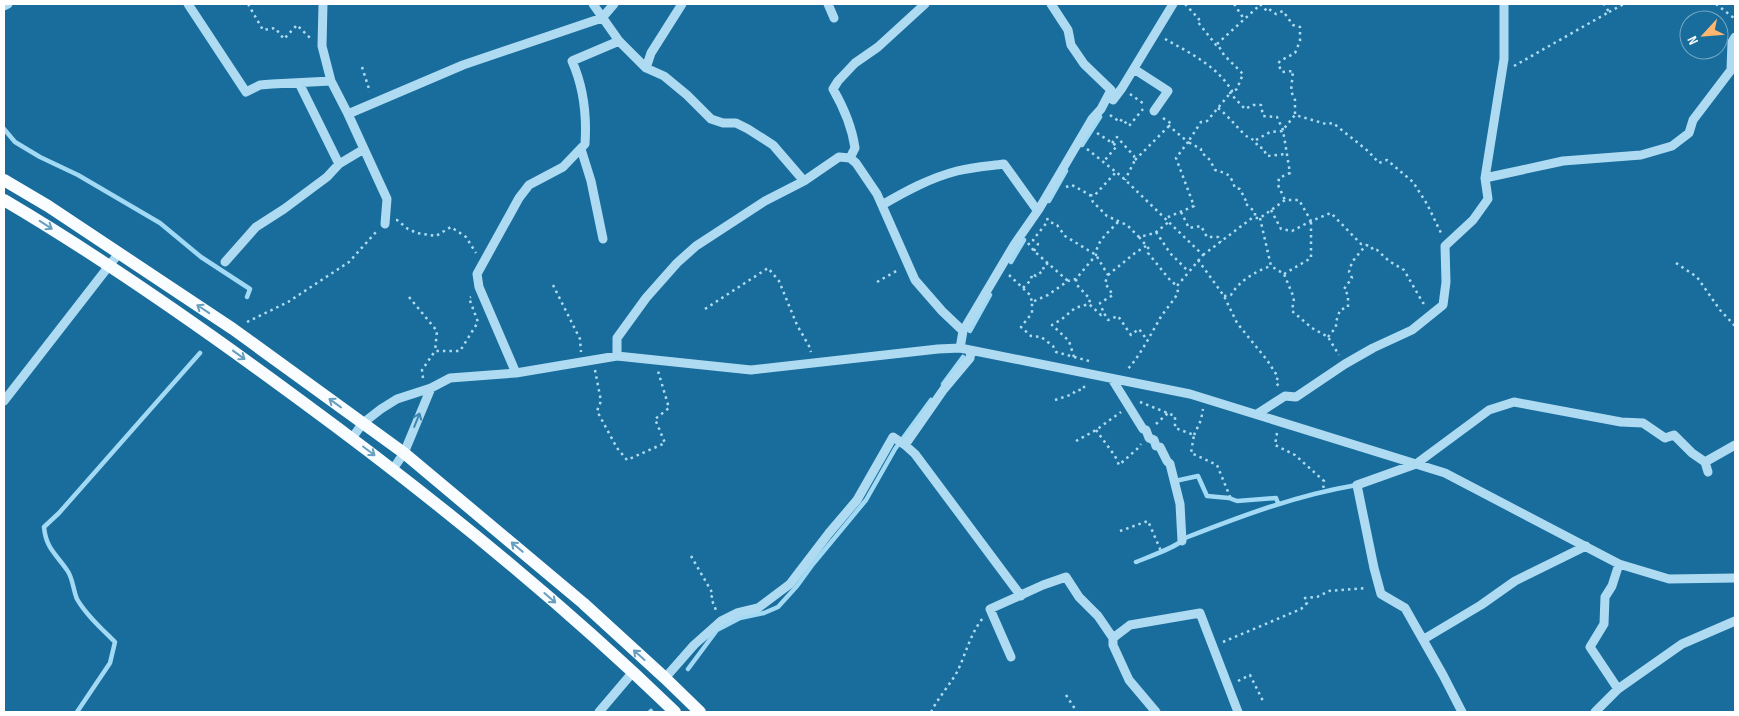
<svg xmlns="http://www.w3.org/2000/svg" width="1739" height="716" font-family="'Sofia Sans Condensed',sans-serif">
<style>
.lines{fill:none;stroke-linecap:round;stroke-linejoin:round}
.stream{stroke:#a2d9f4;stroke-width:4.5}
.path{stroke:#afdbf2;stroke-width:2.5;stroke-dasharray:2.5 4;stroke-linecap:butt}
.minor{stroke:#afdbf2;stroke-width:9}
.major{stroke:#fafdff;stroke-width:12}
.oneway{stroke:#679fbf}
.oneway2{stroke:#3e88b2}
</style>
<rect width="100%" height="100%" fill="#186d9c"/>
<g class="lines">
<path class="stream" d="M4 129 15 142 40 157 78 175 160 223 201 257 250 289 247 297
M1082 145 1100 117
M1049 201 1066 171
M1011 262 1024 240
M970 331 990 295
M943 384 963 357
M1175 481 1198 476 1207 496 1229 498 1237 501 1276 498 1278 503
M1136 562C1148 557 1178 547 1185 538 1241 516 1297 495 1357 485
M688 669 717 630 740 618 764 613 778 607 797 586 813 564 866 500 895 449 931 400
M77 712 110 663 115 642C102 629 86 615 77 599 73 590 73 578 67 570 55 553 46 548 44 527L59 513 200 353
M650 712 651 711"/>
<path class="path" d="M248 4 263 30 275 28 284 39 297 25 311 39
M1185 4 1199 19 1197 21 1216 45H1218L1224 55 1243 74 1237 89 1230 93 1245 109 1253 105H1261L1263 116 1277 117 1283 130 1290 173 1279 178 1278 185 1285 200
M1234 4 1244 19
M1260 4 1267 11 1269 9 1276 14 1283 11 1293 25 1300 27V41L1295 53 1280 61 1278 64 1282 72 1293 71 1291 91 1295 100V115
M1716 4 1735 19
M1609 12 1624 4
M1165 39C1190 53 1217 66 1232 91L1207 121 1201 122 1188 142 1201 149V152L1210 160 1215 170C1229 174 1230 174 1235 188L1240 189 1246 201 1245 203 1255 212V218
M1217 44 1261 4
M1514 66 1609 12 1604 4
M362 67 370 92
M1130 94 1144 104
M1218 108C1228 116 1235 125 1244 134 1250 140 1254 137 1258 147L1263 148 1267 156 1286 154
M1110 115 1120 122 1122 119 1129 126 1143 109
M1163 118 1172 124 1169 126 1188 142 1176 158 1194 206 1166 218
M1097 133 1117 146 1104 161
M1256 140 1270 132 1282 131 1295 115 1326 124 1333 123 1368 151 1379 163 1387 160 1413 182 1427 204 1442 235
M1112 143 1117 137 1134 156 1135 160 1125 180
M1087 149 1121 176 1203 255 1177 286 1178 293C1172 303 1163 312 1158 322 1148 339 1140 356 1126 371
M1135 160 1169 126
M1066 187 1072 185 1090 195 1093 202 1107 216 1127 225 1139 237 1155 233 1170 221
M1090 195 1094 196 1116 172
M1271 210 1281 229 1292 231 1311 221
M1181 212 1189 228 1201 226 1207 237H1218L1221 242
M1047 218 1048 221 1057 225 1065 236 1096 255 1108 275 1105 283 1113 295 1100 303 1103 311 1102 313
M1260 218 1271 266 1284 274 1294 298 1292 311 1312 328 1328 337 1339 355
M396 220H397L408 229 417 233 436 236 451 227 466 237 476 253
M1156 232 1170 253 1188 271
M1139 237 1149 249 1148 253 1170 280 1177 286
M1028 243 1034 251 1068 281
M1034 251 1038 244 1033 240 1048 221
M1203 255 1252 218H1260L1285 200H1299L1311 221 1331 213 1361 244 1371 246 1373 250H1377L1389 261 1404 270 1423 303H1425L1426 305
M1198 260 1224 296 1237 323 1267 360 1278 377 1276 382 1279 387
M1676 263 1697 277 1720 310 1735 326
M1284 274 1311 258V221
M1009 275 1030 295 1032 302
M1108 275 1135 253 1146 246
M1076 279 1077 285 1090 299 1089 304
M877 282 898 270
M553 285 580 339 581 352
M1023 288 1031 280 1032 274 1036 276 1044 270 1043 267 1048 263
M1224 296 1231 295C1239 281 1256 271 1271 266
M409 297 437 331 435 351
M705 309 768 268 779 281 797 325 809 346 811 352
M247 322 288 302 349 262 376 232
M1328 337 1336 327V322L1340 310 1348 307V295L1344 289 1352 278 1349 272 1352 262 1366 245
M1074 357 1069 341 1052 325 1062 319 1075 308 1089 304 1101 315 1104 313 1108 320 1118 316 1131 335 1139 329 1148 341
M1089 361 1056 352 1053 346 1041 337 1031 336 1021 327 1032 313V302L1048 295 1068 281 1076 279 1096 255C1096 241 1110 231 1119 221
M595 370 601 401 597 411 617 448 627 460 665 443 655 419 669 408 658 371
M423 378 422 370 435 351H460L478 322 469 298 471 297
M1055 400 1073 394 1075 391 1084 389V384
M1140 402 1175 416V428L1194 435 1191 453 1217 465 1231 499
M1156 424 1168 413
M1096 430 1115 456 1119 465 1137 449 1141 444
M1277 433 1275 445 1295 455 1324 481 1323 491
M1194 435 1201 420 1203 409
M1076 441 1096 430 1121 412
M1120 531 1148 521 1161 551
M691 556 713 594 711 598 716 610
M1223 642 1301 609 1307 603 1305 598 1317 597 1329 591 1367 588
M1238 681 1250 675 1263 701
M1066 695 1077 712
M931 712C938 698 949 686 957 672 966 654 970 634 983 618"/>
<path class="minor" d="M188 4 246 92 260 85 272 84 331 81
M323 4 322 46 331 81 348 114
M593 4 619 41 646 68 664 76 687 95 711 119 723 123H736L748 129 773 145 804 181
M828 4 834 18
M4 6 8 4
M646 68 651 53 682 4
M1134 69 1168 91 1154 111
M299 83 339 164
M1109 97 1113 100 1122 88 1173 4
M581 149 591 181 603 239
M850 158 855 148C852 127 844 108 833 89L838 81 855 63 878 47 925 4
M1485 178 1563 161 1641 155 1672 146 1689 133 1693 120 1731 70 1732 42 1735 37
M882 205C906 191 930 178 957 171 973 167 989 166 1004 164L1037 210
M385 224 387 199 348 114 463 65 602 18 614 4
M225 262 256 227 284 209 327 177 339 164 364 149
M963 331 1014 245 1039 209 1092 119 1101 109 1111 90 1084 64 1071 45 1068 30 1051 4
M617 356V338L646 298 677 263 696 246 765 201 804 181 839 157 850 158 856 163 877 194 915 280 942 311 963 331 960 348
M516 373 479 287 477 274 519 198 529 185 563 167 585 144C587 114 584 88 572 61L619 41
M1112 379 1143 429 1146 430 1149 438 1154 440 1156 446 1160 447 1167 461 1170 464 1180 504 1182 541
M4 401 119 253
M1257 414 1285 396 1296 397 1345 364 1373 348 1412 330 1443 305 1446 282 1445 246 1473 220 1488 199 1485 178 1504 59V4
M352 438 363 423 381 409 397 399 431 388 450 378 516 373 617 356 751 370 938 349 960 348 1190 394 1445 473 1619 564 1669 579 1735 578
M905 445 915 454 1021 596
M1705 462 1735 445
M393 469 404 453 431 388
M1113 638 1130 625 1200 613 1238 712
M1424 639 1481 605 1515 581 1586 546
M1011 657 990 609 1043 585 1066 577 1079 597 1098 616 1113 638V645L1129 680 1156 712
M665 678 694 645 721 621 737 613 758 608 790 584 829 533 857 500 893 437 905 445 944 389 970 358 971 351
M1618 689 1590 647 1604 624 1605 597 1612 586 1619 564
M599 712 633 672
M1462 712 1443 675 1405 608 1381 594 1374 568 1357 485 1416 464 1489 410 1514 402 1621 422 1643 423 1665 438 1674 435 1692 453 1705 462 1708 472
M1595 712 1618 689 1682 644 1735 621"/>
<path class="major" d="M4 180 48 206 233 329 404 453 583 603 665 678 700 712
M4 200C106 260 204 329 300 400 431 496 558 599 675 712"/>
</g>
<defs><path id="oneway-shaft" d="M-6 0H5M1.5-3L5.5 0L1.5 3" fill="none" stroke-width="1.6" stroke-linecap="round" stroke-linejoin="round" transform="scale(1.25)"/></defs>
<g class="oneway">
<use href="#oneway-shaft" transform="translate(46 225) rotate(33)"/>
<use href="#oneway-shaft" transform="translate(203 309) rotate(-146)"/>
<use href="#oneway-shaft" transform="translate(239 355) rotate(36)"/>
<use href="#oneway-shaft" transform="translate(335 403) rotate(-144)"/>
<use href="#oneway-shaft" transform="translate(369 451) rotate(37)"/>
<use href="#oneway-shaft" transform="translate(517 547) rotate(-140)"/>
<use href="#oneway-shaft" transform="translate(550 598) rotate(41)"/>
<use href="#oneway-shaft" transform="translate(639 655) rotate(-138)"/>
</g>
<use class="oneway2" href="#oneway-shaft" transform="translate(417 420) rotate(-68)"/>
<rect width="1739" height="716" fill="none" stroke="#ffffff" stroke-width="10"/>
<g transform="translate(1704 35) rotate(244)"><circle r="24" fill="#186d9c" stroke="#74a7c4"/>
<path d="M0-4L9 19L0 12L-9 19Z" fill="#ffb770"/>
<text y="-8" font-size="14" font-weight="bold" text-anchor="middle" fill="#ffffff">N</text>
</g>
</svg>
